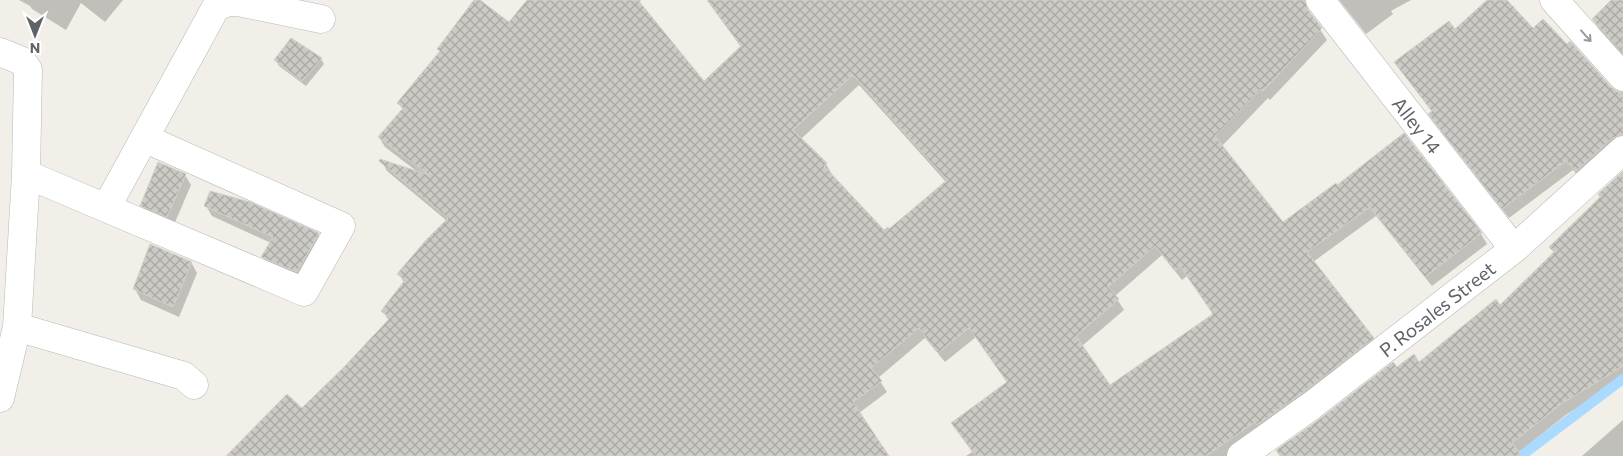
<svg xmlns="http://www.w3.org/2000/svg" width="1623" height="456" font-family="Commissioner,sans-serif">
<style>
.shadow{fill:#0003;fill-rule:evenodd}
.lines{fill:none;stroke-linecap:round;stroke-linejoin:round}
.stream{stroke:#aadaff;stroke-width:10}
.building{fill:url(#building-cross-hatch);stroke:#d6d1c6;fill-rule:evenodd}
.minor-casing{stroke:#b5b8bc;stroke-width:29}
.minor{stroke:#fff;stroke-width:28}
.oneway{stroke:#979a9d}
.labels{text-anchor:middle;dominant-baseline:central;stroke-width:4.5;stroke-linejoin:round;paint-order:stroke}
.street-label{font-size:19px;fill:#5f6368;stroke:#fff}
</style>
<defs>
<pattern id="building-cross-hatch" width="8" height="8" patternUnits="userSpaceOnUse" patternTransform="scale(1.25)"><rect width="8" height="8" fill="#cccac5"/><path d="M0 0l8 8M0 8l8-8" fill="none" stroke="#a9a8a4"/></pattern>
</defs>
<rect width="100%" height="100%" fill="#f1efe8"/>
<path class="shadow" d="M19 0H123L105 22 81 3 66 30 32 9 30 6Z
M476 0H478L509 24 529 0H641L639 3 704 82 741 47 716 13 710 3 713 0H1292L1306 9 1327 40 1270 100 1268 98 1222 146 1282 224 1336 185 1481 234 1487 244 1432 286 1376 216 1313 262 1373 338 1379 349 1227 456H966L972 452 953 424 1008 383 976 337 945 362 925 338 878 378 887 392 859 413 888 456H228L302 410 345 368 389 321 383 311 404 283 399 274 447 221 387 171 381 160 419 173 385 147 379 137 403 110 399 103 440 52 439 49ZM859 85 946 182 889 231 884 232 831 176 832 174 826 164 801 139ZM1162 255 1182 280 1187 276 1214 314 1110 387 1082 346 1124 310 1115 296Z
M1339 0H1411L1391 11 1393 14 1366 34Z
M1489 0H1506L1533 30 1611 88 1617 93H1623V146L1583 181 1573 170 1509 218 1436 124 1430 114 1432 112 1396 63 1455 31Z
M1613 0H1623V56L1599 29 1593 19Z
M321 59 324 64 306 86 279 66 276 60Z
M1623 173V380L1567 414 1518 453 1520 456H1281L1397 369 1419 363 1500 306 1554 253 1550 247 1601 197Z
M185 175 191 185 173 227 148 216 142 205Z
M206 206 318 234 324 245 303 282 269 267 263 257 271 243 212 216Z
M191 262 197 273 179 317 141 300 135 289Z
M1623 420V456H1582Z"/>
<g class="lines">
<path class="stream" d="M1521 456 1623 379"/>
</g>
<path class="building" d="M474 0H480L509 22 527 0H638L704 81 741 46 707 0H1305L1308 10 1322 28 1263 91 1261 89 1215 136 1283 222 1336 183 1337 185 1404 133 1482 233 1425 277 1370 207 1307 252 1374 338 1302 393 1257 425 1255 422 1206 456H976L951 423 1007 382 969 328 938 353 919 328 871 368 882 381 853 402 889 456H226L287 394 302 408 344 367 390 318 381 311 405 280 397 274 426 240 448 218 379 161 380 159 429 175 378 137 403 108 397 103 440 51 437 49ZM853 75 947 180 889 229 888 227 884 230 824 166 827 163 793 130ZM1155 246 1175 271 1180 266 1213 314 1110 385 1076 336 1119 299 1108 287Z
M1487 0H1507L1533 28 1543 19 1567 44 1570 41 1611 87 1618 92H1623V135L1612 138 1576 171 1566 161 1502 209 1428 114 1432 111 1394 62 1449 21 1455 29Z
M1611 0H1623V54L1592 19Z
M291 38 322 58 302 81 274 60Z
M158 162 186 174 167 217 140 206Z
M1623 171V366L1561 404 1512 443 1522 456H1280L1276 450 1321 418 1393 362 1397 367 1414 354 1419 362 1496 299 1500 305 1554 252 1549 247 1600 197 1598 194Z
M210 191 250 202 319 233 297 272 261 257 273 237 204 206Z
M150 244 192 262 173 307 133 289Z"/>
<g class="lines">
<g class="minor-casing">
<path id="minor" d="M1320 0 1514 249
M1554 0 1623 77
M0 52 22 61 28 70 26 174 17 327 0 398
M26 174 304 292 341 226 144 138
M106 208 216 7 228 2H238L321 19
M17 327 184 376 194 385
M1241 456 1311 406 1514 249 1623 150"/>
</g>
<use href="#minor" class="minor"/>
</g>
<defs><path id="oneway-shaft" d="M-6 0H5M1.5-3L5.5 0L1.5 3" fill="none" stroke-width="1.6" stroke-linecap="round" stroke-linejoin="round" transform="scale(1.25)"/></defs>
<use class="oneway" href="#oneway-shaft" transform="translate(1586 36) rotate(48)"/>
<g class="labels">
<g class="street-label">
<text transform="translate(1417 125) rotate(52)">Alley 14</text>
<text transform="translate(1437 309) rotate(-38)">P. Rosales Street</text>
</g>
</g>
<g transform="translate(35 35) rotate(180)" stroke="#ffffff" stroke-width="4" paint-order="stroke">
<path d="M0-4L9 19L0 12L-9 19Z" fill="#5f6368"/>
<text y="-8" font-size="14" font-weight="bold" text-anchor="middle" fill="#5f6368">N</text>
</g>
</svg>
